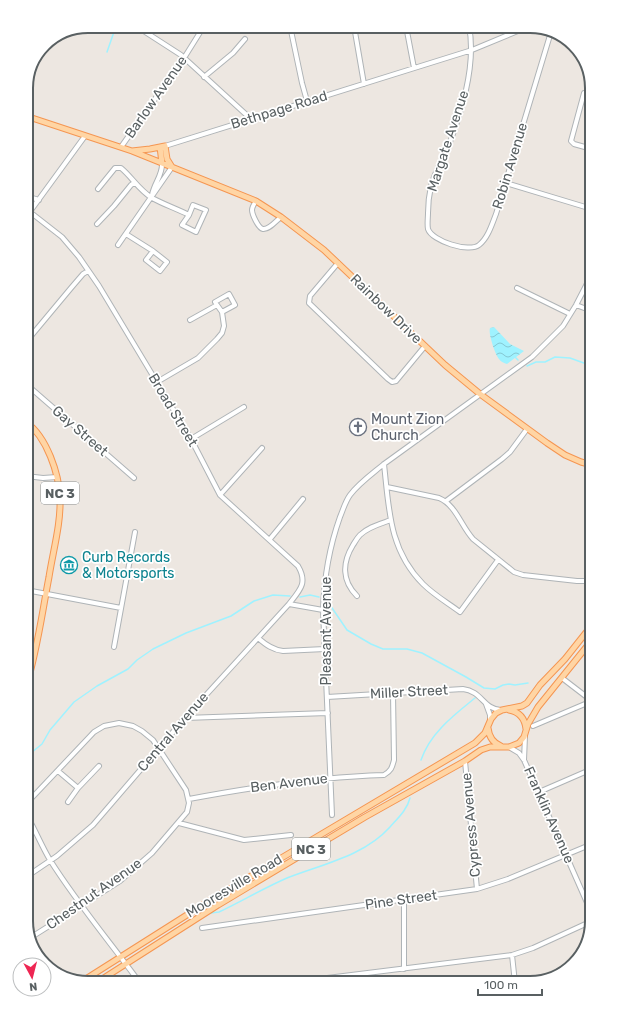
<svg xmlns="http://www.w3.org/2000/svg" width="618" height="1009" font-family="Rubik,sans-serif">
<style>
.water{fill:url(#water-waves)}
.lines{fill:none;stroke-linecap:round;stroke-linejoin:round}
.stream{stroke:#9ff2ff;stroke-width:1.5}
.minor-casing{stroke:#afb4b7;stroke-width:6}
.major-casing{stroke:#f59652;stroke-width:7}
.minor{stroke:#fff;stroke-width:4}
.major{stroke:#ffd5a4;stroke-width:5}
.labels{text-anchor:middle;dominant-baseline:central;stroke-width:3.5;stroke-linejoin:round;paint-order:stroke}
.shield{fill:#fff;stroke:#8b9091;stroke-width:1}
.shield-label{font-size:13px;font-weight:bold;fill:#596062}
.street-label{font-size:14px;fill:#596062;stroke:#fff}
.worship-label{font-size:14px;fill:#5b616d;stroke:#fff;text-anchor:start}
.culture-label{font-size:14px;fill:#0d838f;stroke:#fff;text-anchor:start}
.rim{fill:none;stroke:#596062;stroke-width:2}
</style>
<defs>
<pattern id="water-waves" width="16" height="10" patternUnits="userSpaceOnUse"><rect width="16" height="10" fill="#9ff2ff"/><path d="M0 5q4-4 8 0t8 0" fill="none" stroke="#85c7d2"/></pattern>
</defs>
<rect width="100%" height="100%" fill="#ede7e1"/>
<path class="water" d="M494 327 510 344 524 351 507 364C504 363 501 362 499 359 495 354 488 333 490 328Z"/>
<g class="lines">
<path class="stream" d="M107 52 116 26
M515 357 518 360
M527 366 536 362H545L555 357 570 358 592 366
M300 597 310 595 319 597
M328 602 347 630 371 644 383 649H407L422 653 466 677 484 688 495 689 503 685 509 684 515 685 528 683
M586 667 592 663
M26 757 42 744 50 730 74 702 97 686 128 669 137 660 153 649 186 633 231 616 254 601 273 595 290 596
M421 760C430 733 454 715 475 698
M211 913 219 912C242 901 264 888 287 878 323 864 364 856 390 827 398 818 407 810 410 798"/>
<g class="minor-casing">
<path id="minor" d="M136 26 181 55 251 119
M290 26 302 83 307 101
M354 26 364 84
M406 26 414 68
M469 26C476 62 463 108 450 142 444 157 435 171 431 186 429 195 428 205 428 213 428 218 427 224 428 229 432 241 469 253 479 245 488 238 492 224 496 214L551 32
M204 77 233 53 245 39
M584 93 571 141 574 144 592 149
M165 146 472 50 530 26
M121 147 184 58 204 26
M506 183 592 209
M98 189 115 168H121C132 177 138 189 152 198 163 204 177 209 189 215
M152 195C154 183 163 175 162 163
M26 196 39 200
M256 201C254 204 252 207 252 210 252 214 258 228 263 229 269 230 277 220 281 217
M193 205 206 210 196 232 182 225 189 215Z
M30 212 62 237 79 257 99 286 191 439 220 495 298 566C308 583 300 590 289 604
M26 217 85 136
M97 224 114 206 131 185 134 183
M126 234 153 251
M118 245 172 167
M153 251 167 262 160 271 146 260Z
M338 263 310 296 309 303 388 379 392 382 396 381 425 346
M517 288 570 314
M576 305 592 311
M190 320 217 305 215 302 229 294 235 305 222 312 217 305
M26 342 71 288 83 274 88 271
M157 382 198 358 217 339 222 333 224 326 222 312
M26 384 134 478
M191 439 244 407
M384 464C389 509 389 550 423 584 434 595 448 603 460 612L498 560
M26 476 43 478 57 477
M387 487 439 498C456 505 461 526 473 539L514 572 523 575 577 581H590
M220 495 262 448
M446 501 502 459 510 452 527 429
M270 539 303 499
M26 590 121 608
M357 596C342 581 342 563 353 545 355 542 357 538 360 535 368 527 380 524 391 520
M258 638C266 645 273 650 283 651L325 649
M114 647 135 532
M562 678 592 701
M327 697 463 689C482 691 483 709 501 710
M486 704 490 715V720
M185 718 328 713
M533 726 592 701
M509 747 519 753 524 760 592 914
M524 760 525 736
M465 761 477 889
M58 771 78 788 99 766
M539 792 592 769
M189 799C253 787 318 777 384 775 391 771 392 768 394 760L393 693
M68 802 78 788
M26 804 94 732 104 726 119 723 133 726 142 731 153 740 186 790 189 803 187 812 152 853 120 881 30 938
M26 814C35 829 41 845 50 860 77 903 110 942 140 983
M332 815 323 610C324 578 329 548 340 517 343 510 345 502 350 495 359 483 372 474 384 464L532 357 563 326 576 305 592 274
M179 823 244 840 291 835
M26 877 57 856 93 825 185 718 289 604 323 610
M404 899V969
M202 928 477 889 508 879 592 844
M512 955 515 983
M287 983 512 955 533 948 592 921"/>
</g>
<g class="major-casing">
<path id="major" d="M26 116 132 151 150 149 165 146 167 159 172 167
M160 147 162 163
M132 151 256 201 281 217 324 250 445 365 480 394 547 443 565 455 581 462 592 465
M26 687C37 652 42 613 49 577 53 551 61 524 60 498 59 474 47 437 26 422
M509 710C520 712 525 719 526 729
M488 728C489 737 493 743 501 746
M81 982 209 901 475 743 485 733 491 719 496 713 502 710 522 706 527 703 540 685 565 659 592 625
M96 983 218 905 365 817 465 761 481 750 490 747H509L519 743 524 737 528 724 538 707 592 640"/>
</g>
<use href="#minor" class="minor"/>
<use href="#major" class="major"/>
</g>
<defs>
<g id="church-ring" transform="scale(0.9)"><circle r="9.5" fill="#fff" stroke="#6b7280" stroke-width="1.5"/><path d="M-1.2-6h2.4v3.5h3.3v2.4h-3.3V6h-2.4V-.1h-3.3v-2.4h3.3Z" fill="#6b7280"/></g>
<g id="museum-ring" transform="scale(0.9)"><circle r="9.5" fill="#fff" stroke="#0f9aa8" stroke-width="1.5"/><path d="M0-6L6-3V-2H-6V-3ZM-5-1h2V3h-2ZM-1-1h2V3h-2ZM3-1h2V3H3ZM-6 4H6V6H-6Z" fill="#0f9aa8"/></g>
</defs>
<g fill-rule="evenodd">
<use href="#church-ring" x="358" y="427"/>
<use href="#museum-ring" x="69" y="565"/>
</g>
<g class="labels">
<g class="shield">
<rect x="41" y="482" width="38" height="22" rx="3"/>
<rect x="292" y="838" width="38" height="22" rx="3"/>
</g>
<g class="shield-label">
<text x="60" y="493">NC 3</text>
<text x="311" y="849">NC 3</text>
</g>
<g class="street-label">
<text transform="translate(156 97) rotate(-55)">Barlow Avenue</text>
<text transform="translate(279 110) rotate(-17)">Bethpage Road</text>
<text transform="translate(448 141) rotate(-72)">Margate Avenue</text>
<text transform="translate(510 166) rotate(-73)">Robin Avenue</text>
<text transform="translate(386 309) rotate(44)">Rainbow Drive</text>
<text transform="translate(173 410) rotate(59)">Broad Street</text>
<text transform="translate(80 431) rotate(41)">Gay Street</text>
<text transform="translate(326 631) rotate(-90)">Pleasant Avenue</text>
<text transform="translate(409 692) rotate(-3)">Miller Street</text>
<text transform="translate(173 732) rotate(-49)">Central Avenue</text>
<text transform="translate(289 783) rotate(-7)">Ben Avenue</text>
<text transform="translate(549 815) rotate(66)">Franklin Avenue</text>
<text transform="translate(471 825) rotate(-95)">Cypress Avenue</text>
<text transform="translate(234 886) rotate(-31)">Mooresville Road</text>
<text transform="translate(94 894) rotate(-35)">Chestnut Avenue</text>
<text transform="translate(401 900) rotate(-8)">Pine Street</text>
</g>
<g class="worship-label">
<text x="371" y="419">Mount Zion<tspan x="371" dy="16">Church</tspan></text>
</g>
<g class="culture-label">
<text x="82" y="557">Curb Records<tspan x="82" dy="16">&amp; Motorsports</tspan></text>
</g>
</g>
<path d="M0 0H618V1009H0ZM88 33H530A55 55 0 0 1 585 88V921A55 55 0 0 1 530 976H88A55 55 0 0 1 33 921V88A55 55 0 0 1 88 33Z" fill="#fff" fill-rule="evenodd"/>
<path class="rim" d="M88 33H530A55 55 0 0 1 585 88V921A55 55 0 0 1 530 976H88A55 55 0 0 1 33 921V88A55 55 0 0 1 88 33Z"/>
<g transform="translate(32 977) rotate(173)"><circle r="19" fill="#ffffff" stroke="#bdbfc0"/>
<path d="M0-3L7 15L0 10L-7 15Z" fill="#ee2653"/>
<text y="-6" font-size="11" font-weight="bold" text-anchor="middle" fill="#596062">N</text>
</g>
<path d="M478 989v6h64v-6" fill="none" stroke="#596062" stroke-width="2"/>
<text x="484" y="989" font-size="12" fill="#596062" stroke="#ffffff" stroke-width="3" paint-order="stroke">100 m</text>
</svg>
